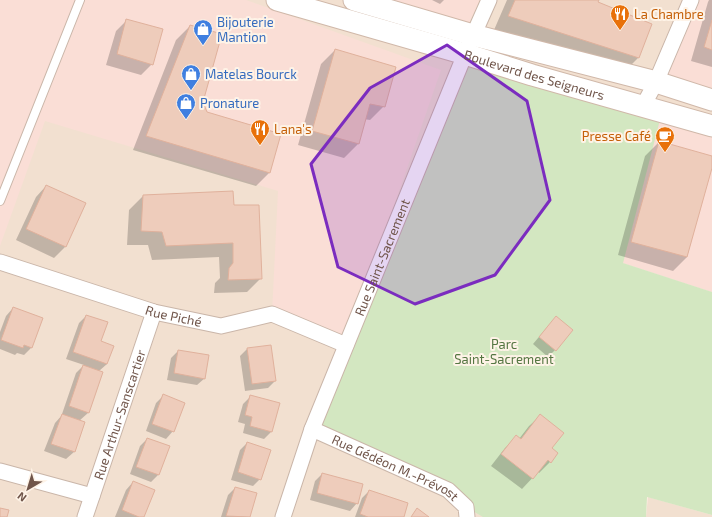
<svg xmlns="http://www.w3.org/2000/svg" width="712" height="517" font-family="'Exo 2',sans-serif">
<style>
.residential{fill:#f2e0d0}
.commercial{fill:#faded6}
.green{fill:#d3e7c1}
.shadow{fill:#0003}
.building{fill:#ecb;stroke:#e0b19c}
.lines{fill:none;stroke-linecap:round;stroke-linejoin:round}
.lane-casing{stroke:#cab6a9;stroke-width:10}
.street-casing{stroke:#cab6a9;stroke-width:17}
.secondary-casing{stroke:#d0b8a9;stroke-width:23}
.lane{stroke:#fff;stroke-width:8}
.street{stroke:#fff;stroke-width:15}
.secondary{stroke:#fff;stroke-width:21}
.marked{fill:#7b2cbf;fill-opacity:0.2;stroke:#7b2cbf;stroke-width:3;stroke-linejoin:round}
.labels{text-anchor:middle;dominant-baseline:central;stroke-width:4;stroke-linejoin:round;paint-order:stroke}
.food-label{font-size:13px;fill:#c56008;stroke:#fef3e7;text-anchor:start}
.shop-label{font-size:13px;fill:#366cbe;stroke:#fef3e7;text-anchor:start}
.street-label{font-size:13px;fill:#70554a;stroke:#fef3e7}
.park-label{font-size:13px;fill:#557642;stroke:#fef3e7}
</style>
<rect width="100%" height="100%" fill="#fbefe2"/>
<path class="residential" d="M0 0H712V292L623 263 489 517H0Z
M648 497 712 515V517H646Z"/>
<path class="commercial" d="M0 0H246L441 70 346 345 272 314 278 191 45 121 0 246Z
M377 0H480L469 23Z
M691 0H712V100L656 82Z
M662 112 712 130V292L623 263Z"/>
<path class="green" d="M465 54 662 112 623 263 712 292V515L647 497 646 517H483L466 507 312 429Z"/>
<path class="shadow" d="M432 0H444L440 4Z
M507 0H598L596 3 651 25 638 58 624 72 494 30Z
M709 0H712V67L691 61 708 2Z
M127 20 152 64 141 75 106 65 116 31Z
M190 26 202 102 206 113 270 172 256 186 133 150 176 40Z
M335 50 384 106 370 120 364 119 358 144 344 158 298 145 321 64Z
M659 142 712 157V164L687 257 673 271 618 255 645 156Z
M46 186 85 204 65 247 54 258 16 240 36 197Z
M143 196 233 206 261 278 247 292 214 293 215 283 220 278 219 257 152 260 148 245H127L129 210Z
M13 308 42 319 31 348 24 355 17 353 15 355 0 349V332L6 316Z
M86 316 100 342 107 364 99 371 102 373 88 413 79 421 84 423 74 452 66 459 44 451 55 423 63 414H62L76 373 84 365 66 359 79 323Z
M549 325 555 350 548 357 533 344Z
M247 349 275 381 268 388 245 391 240 356Z
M178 351 205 378 197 385 167 380 171 358Z
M163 396 173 431 166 439 146 431 156 403Z
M250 397 279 404 271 432 264 439 243 433 245 424 238 422 243 404Z
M540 416 551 448 550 462 539 473 538 472 522 489 491 466 505 448 516 437 519 439 529 426Z
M147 439 158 475 151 482 130 474 140 446Z
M247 443 260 479 253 486 231 480 240 450Z
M322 474 357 503 350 511 310 500 315 481Z
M133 482 143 517H115L126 490Z
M235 488 256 494 249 517H221L228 495Z
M369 491 403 517H355L362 498Z"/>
<path class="building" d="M515 0H599L598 2 652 24 639 58 508 16Z
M126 19 163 29 153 65 117 54Z
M712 20V50L704 47Z
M190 25 222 34 203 102 207 112 281 134 270 173 146 136Z
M335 49 396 67 385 107 370 104 359 144 312 131Z
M659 141 712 156V168L687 257 631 242Z
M46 185 86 203 66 247 26 229Z
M233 191 234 205H259L262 279 228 280 229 268 233 263V243L166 246 162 232 141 231 143 195Z
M13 307 43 318 32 348 24 345 23 348 1 340Z
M86 315 108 322 101 341 114 346 107 364 73 352Z
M556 316 573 330 556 351 539 337Z
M271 345 276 381 252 384 247 348Z
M178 350 209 355 205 379 174 373Z
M83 365 103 372 89 413 69 406Z
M163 394 185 403 174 432 152 424Z
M250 395 280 403 272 432 250 426 252 417 245 415Z
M62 414 85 422 75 452 51 444Z
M540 414 564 433 552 448 558 453 551 463 548 460 533 479 501 454 516 435 521 439Z
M147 438 170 446 159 475 136 467Z
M247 442 271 450 261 480 238 472Z
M322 473 363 484 358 504 317 493Z
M133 481 155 490 144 517H139L122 510Z
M235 487 257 493 250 517 226 516Z
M369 490 408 503 404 517H368L360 514Z
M0 508 9 510 7 517H0Z
M417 508 429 517H411Z"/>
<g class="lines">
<g class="lane-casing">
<path id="lane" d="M0 201 80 0"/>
</g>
<g class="street-casing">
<g id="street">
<path d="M643 106 656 82 691 0"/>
<path id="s1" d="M0 262 154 312 221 326 272 314 346 345"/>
<path id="s2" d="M312 429 448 490 466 507 467 517"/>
<path d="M0 471 92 496"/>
<path id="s3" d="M85 517 154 312"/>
<path id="s4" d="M283 517 312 429 465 54 489 0"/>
</g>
</g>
<g class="secondary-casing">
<g id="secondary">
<path id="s5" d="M277 0 465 54 532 75 712 126"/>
<path d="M354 0 473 35 656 82 712 100"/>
</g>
</g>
<use href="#lane" class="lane"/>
<use href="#street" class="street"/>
<use href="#secondary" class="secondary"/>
</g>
<path class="marked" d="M447 45 527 101 550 200 495 275 415 304 338 267 311 164 370 88Z"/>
<defs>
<g id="restaurant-pin" transform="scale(1)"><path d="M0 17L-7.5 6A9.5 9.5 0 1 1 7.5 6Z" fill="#e8710a" stroke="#fef3e7"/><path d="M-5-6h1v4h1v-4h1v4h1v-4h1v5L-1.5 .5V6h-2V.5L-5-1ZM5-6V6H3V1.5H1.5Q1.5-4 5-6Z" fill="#fff"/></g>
<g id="shop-pin" transform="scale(1)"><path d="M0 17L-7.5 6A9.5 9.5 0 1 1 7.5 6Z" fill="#3f7fe0" stroke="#fef3e7"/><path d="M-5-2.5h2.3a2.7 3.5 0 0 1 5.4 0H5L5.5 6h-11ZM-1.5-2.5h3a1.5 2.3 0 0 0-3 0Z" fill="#fff"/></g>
<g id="cafe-pin" transform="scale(1)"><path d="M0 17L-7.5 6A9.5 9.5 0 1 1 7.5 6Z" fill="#e8710a" stroke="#fef3e7"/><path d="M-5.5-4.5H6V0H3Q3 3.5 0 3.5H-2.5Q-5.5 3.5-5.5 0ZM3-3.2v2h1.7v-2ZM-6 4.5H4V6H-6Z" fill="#fff"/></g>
</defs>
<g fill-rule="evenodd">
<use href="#restaurant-pin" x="620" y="14"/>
<use href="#shop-pin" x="203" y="29"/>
<use href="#shop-pin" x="191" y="74"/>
<use href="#shop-pin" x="186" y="103"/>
<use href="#restaurant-pin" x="260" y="129"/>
<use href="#cafe-pin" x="665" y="136"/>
</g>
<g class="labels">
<g class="food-label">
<text x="634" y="14">La Chambre</text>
<text x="274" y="129">Lana's</text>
<text x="651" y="136" text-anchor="end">Presse Café</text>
</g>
<g class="shop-label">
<text x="217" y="22">Bijouterie<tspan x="217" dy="15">Mantion</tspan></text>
<text x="205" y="74">Matelas Bourck</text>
<text x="200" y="103">Pronature</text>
</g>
<g class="street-label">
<text stroke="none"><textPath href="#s5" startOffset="268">Boulevard des Seigneurs</textPath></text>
<text stroke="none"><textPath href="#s4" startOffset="278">Rue Saint-Sacrement</textPath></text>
<text stroke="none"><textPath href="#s1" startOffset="182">Rue Piché</textPath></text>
<text stroke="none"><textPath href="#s3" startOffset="108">Rue Arthur-Sanscartier</textPath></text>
<text stroke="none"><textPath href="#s2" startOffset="92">Rue Gédéon M.-Prévost</textPath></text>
</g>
<g class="park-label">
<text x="504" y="344">Parc<tspan x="504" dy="15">Saint-Sacrement</tspan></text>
</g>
</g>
<g transform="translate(28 489) rotate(218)" stroke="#fef3e7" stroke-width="3" paint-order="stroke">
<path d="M0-3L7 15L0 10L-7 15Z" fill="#70554a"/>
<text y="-6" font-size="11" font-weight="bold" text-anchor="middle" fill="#70554a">N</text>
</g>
</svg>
